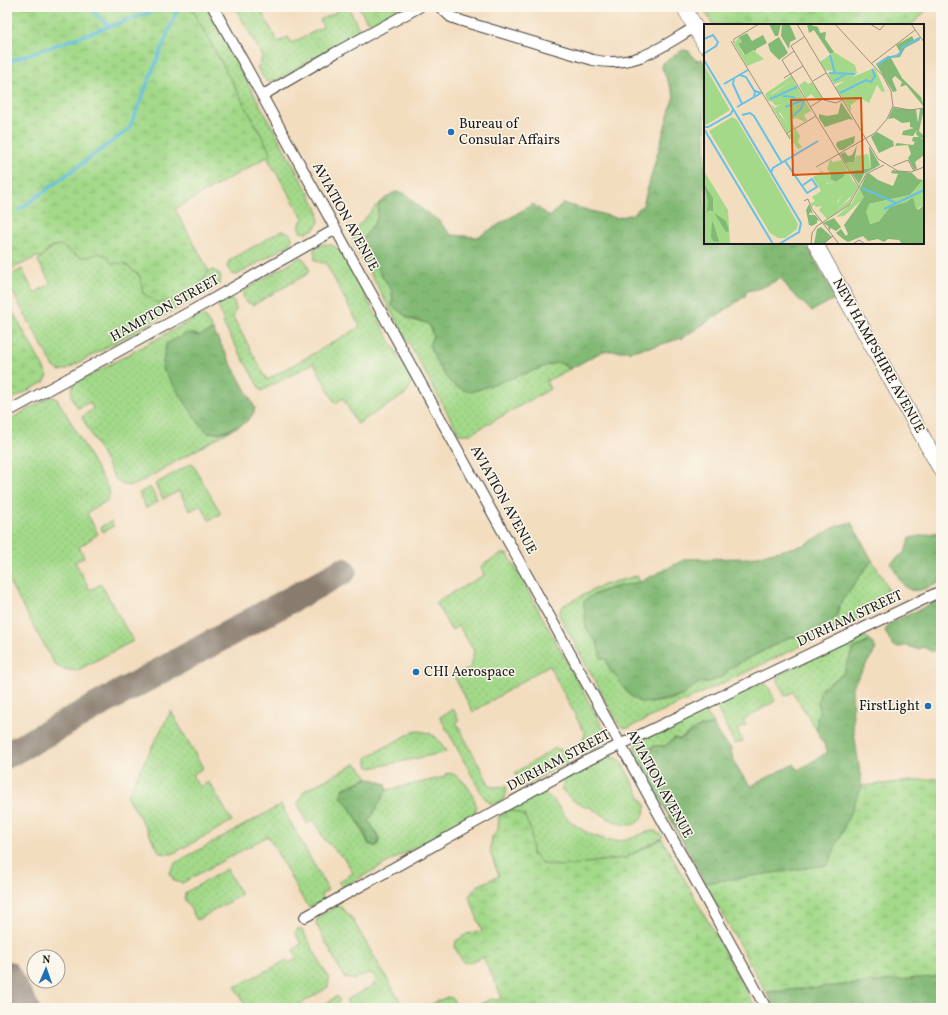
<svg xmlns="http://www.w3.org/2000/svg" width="948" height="1015" font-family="Vollkorn,serif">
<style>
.grass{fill:url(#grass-dots);stroke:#607a52}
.forest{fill:url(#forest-crowns);stroke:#4f6a48}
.wetland{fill:url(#wetland-marsh);stroke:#607a52}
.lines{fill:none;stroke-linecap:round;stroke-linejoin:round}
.stream{stroke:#67c0e5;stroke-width:3}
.taxiway{stroke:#887c6e;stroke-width:27}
.street-casing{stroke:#3c3934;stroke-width:12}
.secondary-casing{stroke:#3c3934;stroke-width:16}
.street{stroke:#fff;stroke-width:10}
.secondary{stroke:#fff;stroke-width:15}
.poi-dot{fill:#1f6fb2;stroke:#fbf7ec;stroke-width:1.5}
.labels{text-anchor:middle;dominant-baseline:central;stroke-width:3;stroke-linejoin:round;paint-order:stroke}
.poi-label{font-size:14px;fill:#1c1c1c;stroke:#fbf7ec;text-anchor:start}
.street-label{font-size:14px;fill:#1c1c1c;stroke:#fbf7ec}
.inset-river{fill:none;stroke:#67c0e5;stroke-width:2}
.inset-road{fill:none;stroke:#9d907e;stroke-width:1}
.view{fill:#d4530e;fill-opacity:0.15;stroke:#d4530e;stroke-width:2}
.inset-edge{fill:none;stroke:#1c1c1c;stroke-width:2}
</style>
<defs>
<pattern id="grass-dots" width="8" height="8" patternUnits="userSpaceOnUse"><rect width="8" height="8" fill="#a3d989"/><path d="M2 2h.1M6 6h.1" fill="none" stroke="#8cba76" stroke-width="1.8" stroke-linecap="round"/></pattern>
<pattern id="forest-crowns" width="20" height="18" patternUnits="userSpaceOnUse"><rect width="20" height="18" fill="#82b975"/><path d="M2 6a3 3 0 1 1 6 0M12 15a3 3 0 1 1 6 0" fill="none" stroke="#709e65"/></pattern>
<pattern id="wetland-marsh" width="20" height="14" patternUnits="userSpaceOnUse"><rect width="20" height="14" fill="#a3d989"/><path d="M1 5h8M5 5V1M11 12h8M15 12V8" fill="none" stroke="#8cba76"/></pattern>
</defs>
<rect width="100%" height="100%" fill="#fbf7ec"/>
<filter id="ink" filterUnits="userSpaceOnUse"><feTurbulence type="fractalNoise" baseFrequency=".025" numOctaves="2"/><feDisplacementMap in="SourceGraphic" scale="8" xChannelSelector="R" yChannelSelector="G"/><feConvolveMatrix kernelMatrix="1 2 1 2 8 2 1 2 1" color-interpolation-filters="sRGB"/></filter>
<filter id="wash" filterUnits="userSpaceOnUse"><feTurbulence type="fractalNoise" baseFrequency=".012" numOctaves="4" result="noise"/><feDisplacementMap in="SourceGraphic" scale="16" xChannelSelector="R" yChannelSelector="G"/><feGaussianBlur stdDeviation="0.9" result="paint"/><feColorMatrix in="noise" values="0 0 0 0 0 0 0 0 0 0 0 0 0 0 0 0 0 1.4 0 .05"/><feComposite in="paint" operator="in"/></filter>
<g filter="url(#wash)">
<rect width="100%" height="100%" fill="#f3ddbf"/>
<path class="grass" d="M191 7H206L318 210 319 222 314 229 305 233 300 232V224L303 218 267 157 271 153Z
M235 7H259L278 42 288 37 292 43 323 27 320 20 346 7H349L360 32 277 80 267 82 257 68 261 62 262 55Z
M379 203 377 219 362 241C364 246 365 252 368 256 376 268 394 283 392 298 396 305 401 313 408 318 420 325 430 316 433 336L429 345 432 352 471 392 558 362 570 369 546 381 550 389 470 434H459L353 242 355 229Z
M281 231C286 231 292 233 292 239L290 244 237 275 231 274 227 266 230 260Z
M324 244 332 245 341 251 412 381 407 393 357 424 343 398 335 403 314 363 261 391 224 325C224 317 219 312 218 305L230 299 234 301 236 309 233 317 267 380 360 327 325 262 322 263 315 260 314 249Z
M62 245C79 253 79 261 99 253L124 263 140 276 143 293 190 294 209 271 213 270 220 274 221 279 218 286 67 369 60 371 54 367 7 282V277L22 269 34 293 51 284 38 261C44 253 51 246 62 245Z
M300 257C306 259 308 265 309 270L307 274 253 305 245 301 242 292Z
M199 316 205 317 213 330 199 336 193 333 200 425 208 433H220L233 429 135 485C128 487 120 485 115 479L82 417 93 409 90 402 78 408C73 400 68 392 74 384Z
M52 396 56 398 64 410 110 492 108 500 87 513 98 534 79 547 84 557 75 562 90 590 101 584 133 641 76 671 63 669 55 665 7 578V421Z
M192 463 221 514 209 520 201 505 190 511 179 491 163 499 155 484Z
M150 487 158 502 146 508 139 493Z
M111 521 114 526 103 532 101 527Z
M502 554H507L510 558 604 730V740L597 749 589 750 582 744 585 734 549 665 473 712 454 676 470 668 474 651 459 626 451 630 436 602 484 575 481 568 482 565Z
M872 560C878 572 896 593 885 606L628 728 622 727 618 723 559 615 561 608 564 605 603 585 637 576 640 582C622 586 598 588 584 602L586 628 597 642 601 658 606 659 610 671C622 678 625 698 641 702 652 705 671 700 681 696 687 693 692 686 698 683 701 682 704 682 707 682 717 680 724 676 730 668L790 637H800L815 631 835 618 842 600Z
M864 636 871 640 853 649 843 674 821 689C819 698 819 703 819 712 819 718 817 724 817 731L793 692 785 696 777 681 781 673 858 637Z
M761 683 768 686 775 701 743 720 746 725 737 730 743 741 735 744 716 706Z
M453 709 459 720 456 722 490 786 494 787 506 786C508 797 501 806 490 803L483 796 440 717Z
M171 711 203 768 192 775 199 787 209 782 232 821 172 854 160 853 127 795Z
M702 711 707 713 713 724 697 728 680 739 675 738 665 746H653L643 758 642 766C637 757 631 751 638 741Z
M419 731C434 733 439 738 446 752L371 768 367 765V757L413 732Z
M555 748 564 751 568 762 525 785H522L515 773Z
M609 756 620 760 646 807C638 843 604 815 588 806L587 808 572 800 562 790 563 781 567 777Z
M355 764H357L368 777 342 789 341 796 355 816 369 845 377 847 380 839 369 821 387 790 445 777V774C460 769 478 798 476 811L472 816 343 887 338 882 353 873 346 861 324 839 314 820 307 824 298 803 304 791Z
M544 794C556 798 559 810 567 818 581 832 609 846 629 839 638 836 645 831 655 831L663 837 625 858 563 866 542 864 536 856 532 855 531 831 524 815 509 810 536 795Z
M281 805 328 890 321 894 324 900 309 907 305 903 268 836 182 883 174 881 170 873 175 863Z
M227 869 241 895 197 920 184 898 186 892Z
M336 906H340L351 917 404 1008H347L349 1005 346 1000 374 985 376 980 373 974 368 973 353 980 344 977 316 924 318 917Z
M298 928 303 931 329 979 328 987 294 1008H247L235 987 287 960 289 963 297 958 293 950 301 944 295 933Z
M337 996 340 1001 334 1006 336 1008H320Z"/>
<path class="forest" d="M683 50 689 51 696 61 702 59 705 64V243H805L836 298 812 311 791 292 781 278 761 288 747 291 745 296 733 305 682 338 656 346 630 351H603L570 369 558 362 471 392C464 390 457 388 451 383 443 376 433 355 429 345L433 336C430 316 419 325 408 317 402 314 398 309 392 306L393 293 363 246 362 241 377 219 379 203 393 193 399 192 404 193 424 211 439 221 451 235 478 237 533 204 550 217 563 203 616 218 633 214 643 205 674 95 662 68 663 63Z
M213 330 255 408C252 426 224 433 208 433L200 425 162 368 166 344 187 333 199 336Z
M851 522 872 560 842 600 835 618 827 625 800 637H790L730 668 724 676 709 682 699 683 681 696 654 702 642 703 633 698 622 686 616 675 610 671 606 659 601 658 597 642 586 628 584 601 589 597 612 588 640 582 686 559 749 558 804 545 837 526Z
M939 532 941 533V582C909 596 907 595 891 563L905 552 910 538Z
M941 599V647L939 650 931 651 923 647 918 649 910 647 909 645 900 647 893 646 885 631 889 624Z
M871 641 876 649 852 687 853 726 862 786 828 865 705 883 642 766 643 758 654 746H665L675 738 680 740 697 728 713 724 722 740 731 748C732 764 741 774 751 786L794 764 798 770 828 752 817 731V720L819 713 818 701 821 689 843 674 853 649Z
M369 778 386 784 387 790 369 821 379 839 377 846 369 844C363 826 352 811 341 796L343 789Z
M941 976V1008H775L766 992Z"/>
<path class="wetland" d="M7 7H191L271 153 267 157 175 209 209 271C195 292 183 302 157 303L143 293 140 276 124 263 112 264 107 256 99 253C93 255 88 258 81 257 68 254 58 232 42 257H37L7 271Z
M359 7H406L375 24 366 20Z
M703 7H930L911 25H713Z
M7 301 48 376 44 382 7 402Z
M941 778V976L766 992 705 883 828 865 862 786Z
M509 810 524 815 531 831 532 855 536 856 542 864 563 866 625 858 662 839 756 1008H472L491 999 498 1000 501 998V995L483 957 469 963 463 962 455 948 456 941 467 934 482 931 469 896 477 886 499 876 490 852 492 837 498 830 499 816Z
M447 997 452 998 458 1008H423Z"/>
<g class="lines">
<path class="stream" d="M88 7 109 26
M7 62 154 11 178 8 129 129 19 210"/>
<path class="taxiway" d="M7 755 343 571
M7 974 26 1008"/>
</g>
</g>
<g filter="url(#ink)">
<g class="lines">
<g class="street-casing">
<path id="street" d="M213 7 766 1008
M440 7 451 17 462 21 593 60C635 69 661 47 695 27
M263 95 335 53 419 7
M7 412 206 303 336 229
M305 917 582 763 941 591"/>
</g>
<g class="secondary-casing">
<path id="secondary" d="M684 7 705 45
M815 243 941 470"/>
</g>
<use href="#street" class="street"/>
<use href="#secondary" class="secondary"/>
</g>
</g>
<g class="poi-dot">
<circle cx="451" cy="132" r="4"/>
<circle cx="416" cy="672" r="4"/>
<circle cx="928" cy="706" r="4"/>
</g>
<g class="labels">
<g class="poi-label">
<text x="459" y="124">Bureau of<tspan x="459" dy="16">Consular Affairs</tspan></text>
<text x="424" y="672">CHI Aerospace</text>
<text x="920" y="706" text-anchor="end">FirstLight</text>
</g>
<g class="street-label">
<text transform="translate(345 217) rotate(61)">AVIATION AVENUE</text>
<text transform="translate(165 309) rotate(-29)">HAMPTON STREET</text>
<text transform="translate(878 356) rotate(61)">NEW HAMPSHIRE AVENUE</text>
<text transform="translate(503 500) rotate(61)">AVIATION AVENUE</text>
<text transform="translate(850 619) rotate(-25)">DURHAM STREET</text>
<text transform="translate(559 761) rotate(-28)">DURHAM STREET</text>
<text transform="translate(659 784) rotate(61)">AVIATION AVENUE</text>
</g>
</g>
<g transform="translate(704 24)">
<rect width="220" height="220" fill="#f3ddbf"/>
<path d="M35 13 38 18 34 20 40 31 49 26 60 35 43 42 30 20ZM0 41 26 86 2 101 0 98ZM87 52 111 92 89 56 68 69 66 75 68 78 64 77 61 70ZM66 79 71 84 77 80 81 84 75 89 88 106 83 109ZM28 93 33 96 76 168 74 170 76 168 94 200 93 205 81 214H74L66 209 5 107ZM92 105 96 112 94 118 98 123 94 125 84 111ZM114 142 120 150 116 155 123 160 130 158 140 170 133 178 134 185 146 175 150 157 154 163 144 181 123 195 115 186 118 182 113 183 109 181 108 184 107 179 111 177 108 173 117 167 109 153 117 148ZM0 147 24 186 26 220H1ZM157 161 160 173 158 176 140 192 132 193 148 179Z" fill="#a3d989"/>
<path d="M65 0H77L74 12H71ZM78 0 86 1 92 15 86 18 85 25 77 12ZM103 0 114 3 116 9 122 8 121 15 130 28 126 30 110 6 105 9ZM43 9 48 17 59 11 63 19 52 25V27L49 26 41 31 34 20 38 18 35 13ZM208 12 210 16 215 13 216 16 201 24 196 33 187 34 198 54 217 73 220 83 202 61 196 63 198 58 191 52 188 55 193 67 189 68 172 40 184 32H191L196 28 192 21ZM75 13 84 29 75 36 66 27 64 20ZM137 78 149 96 145 95 121 103 115 94V90L123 92 134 90ZM189 84 212 86 214 99 216 85H220L215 107 219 111 220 107V115L215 113 220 116V131L211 138 213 145 210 146 204 134 207 130 204 121 191 122 193 119 209 121 211 118 208 117 209 113H215L212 110 213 106 209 112 198 111 199 107 210 104 206 103V98L198 99 190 94 184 95ZM173 108 189 117 190 122 175 129 167 113ZM151 112 150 119 139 126H135L132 121 133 118ZM153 121 150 138 141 139 136 130 141 128 144 132 148 131ZM165 122 176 141 160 150 155 160 146 147 167 144ZM188 146 208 149 214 155 219 156 206 171 165 180 166 200 175 197 186 183 210 173 214 186 220 181V220H198L195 216 184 215 180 218 174 215 164 217 159 212 144 218 139 215 132 209 137 205 142 212 144 210 140 201 160 173 156 165 162 151 165 149 174 156 189 162 194 150 187 149ZM127 150H139L142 151 132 158 126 155ZM0 160 9 174V188L6 186 3 188 4 177ZM105 180 109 190 106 188 105 191H111L116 197 113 196V199L108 202 105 201 102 186ZM10 189 22 197 25 207 22 208ZM130 194 137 203 132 207 127 204 125 207 124 202 119 199ZM8 197 10 201 15 218 9 217 7 213ZM117 203 128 213 119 220H110L113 205Z" fill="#82b975"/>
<path d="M130 28 151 41 153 49 148 53 171 44 181 67 178 68 173 61 165 79 156 74 147 81V88L131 63 141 57 130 60 124 50 129 47 121 46 116 38ZM89 56 107 87 100 91 103 96 101 98 92 94 87 96 91 104 87 106 76 88 81 84 77 80 72 82 64 73ZM101 57 104 60 108 58 118 74 114 77 107 70 102 74 95 61ZM164 130 167 144 146 147 141 139 150 138 152 132ZM126 135 129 138 138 136 151 161 150 169 134 185 132 181 140 170 133 167 130 158 119 160 116 155 119 150 126 148 123 145ZM127 150H139L142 151 132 158 126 155ZM220 155V181L212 185 209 173 203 178 186 183 175 197 166 200 162 188 165 180 206 171Z" fill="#a3d989" fill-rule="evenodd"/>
<path class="inset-river" d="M0 15 9 11 14 18 12 22 1 29M126 31 131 49M0 36 97 199 95 208 75 220M173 41 183 34 195 31 199 23 216 14M125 49 151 50M36 51 42 53 51 68 50 73M30 54 29 60 38 80M130 57 142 50M20 60 44 46M136 69 162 56 167 58 171 52 168 45M79 72 89 73 95 78M66 75 93 63M33 83 57 69 51 67M81 83 100 76M38 91 46 89 50 92 78 139M89 92 97 85 100 77M0 103H4L27 90 29 85M0 105 69 220M81 137 103 169 113 163 108 155 99 161M67 148 69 144 114 117M158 164 192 179M180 185 220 166"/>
<path class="inset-road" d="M93 0 174 135 194 147 207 148 220 143M166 0 176 6 181 0M207 0 220 18M100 13 87 22 114 67 120 76 132 79 138 76M27 17 86 115M30 19V15L55 0M90 27 78 36 155 163M168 39 211 6M80 54 99 42M109 57 122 49M106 83 119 75M189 83 206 86 220 84M82 110 112 92M189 142 204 136 210 147M112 143 171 109 183 95 189 82 187 67 179 52 131 0M100 177 104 175 108 185 135 220M107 220 108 209 113 202 145 181 162 150 180 141M119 220 129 212M149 220 155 216 161 220"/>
<path class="view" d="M157 74 159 148 89 151 87 76Z"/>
<rect width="220" height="220" class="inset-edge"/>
</g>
<rect width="948" height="1015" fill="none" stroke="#fbf7ec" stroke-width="24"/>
<g transform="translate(46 969) rotate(2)"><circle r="19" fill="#fbf7ec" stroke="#a29f99"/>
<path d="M0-3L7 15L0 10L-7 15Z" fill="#1f6fb2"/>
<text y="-6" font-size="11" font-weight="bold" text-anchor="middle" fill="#1c1c1c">N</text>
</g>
</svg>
